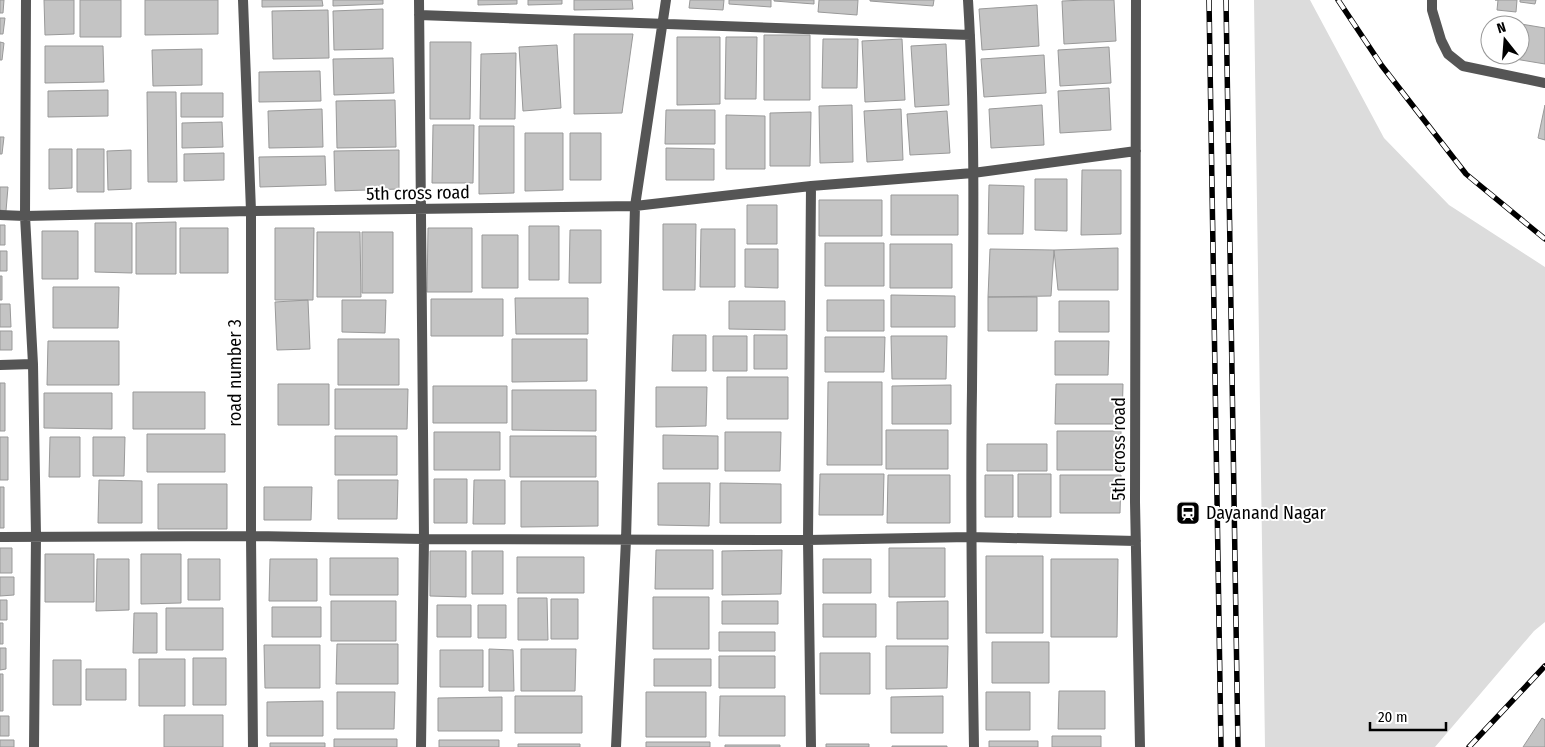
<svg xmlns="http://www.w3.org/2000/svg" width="1545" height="747" font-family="'Fira Sans Condensed',sans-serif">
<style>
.green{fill:#dcdcdc}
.building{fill:#c4c4c4;stroke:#999}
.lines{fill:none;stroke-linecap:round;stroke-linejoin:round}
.street{stroke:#555;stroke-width:10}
.rail-casing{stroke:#000;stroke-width:5.5}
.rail{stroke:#fff;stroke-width:4;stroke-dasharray:11;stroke-linecap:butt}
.labels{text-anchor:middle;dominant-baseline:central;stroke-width:4;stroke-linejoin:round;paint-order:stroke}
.street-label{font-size:18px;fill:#000;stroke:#fff}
.poi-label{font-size:18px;fill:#000;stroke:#fff;text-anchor:start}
</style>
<rect width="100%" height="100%" fill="#fff"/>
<path class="green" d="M1254 0H1310L1384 138 1449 205 1545 267V622L1534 631 1435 747H1265Z"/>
<path class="building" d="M0 0H4L3 13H0Z
M44 0H74V34L45 35Z
M80 0H121V37H80Z
M145 0H218V34L145 35Z
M262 0H322L323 6 262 7Z
M333 0H383V4L333 6Z
M478 0H517V4L478 5Z
M528 0H562V4L528 5Z
M574 0H632L633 9 574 10Z
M690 0H724L723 10 689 8Z
M729 0H771V7L729 4Z
M774 0H814V4L774 1Z
M819 0H858L857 15 818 12Z
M870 0H934L933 6 870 1Z
M1085 0H1114L1116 41 1064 44 1062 1Z
M1495 0H1517L1516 12 1497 10 1498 0Z
M1520 0H1536L1535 4 1520 2Z
M1037 5 1039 46 982 50 979 9Z
M383 9V49L334 50 333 11Z
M328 10 329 58 273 59 272 11Z
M0 18H5L3 34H0Z
M1521 24 1545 28V64L1515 59V55H1520Z
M574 34H633L622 113 574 114Z
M764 35H810V100H764Z
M677 37H720V104L677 105Z
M726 37H757L756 99H725Z
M823 39H858L857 88H822Z
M902 39 905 100 865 102 862 41Z
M0 42 4 43 2 60H0Z
M430 42H471L470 119H430Z
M946 44 949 105 915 107 911 46Z
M557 45 561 108 523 111 519 47Z
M45 46H103L104 82 45 83Z
M1109 47 1111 83 1060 86 1058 50Z
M202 49V85L153 86 152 50Z
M516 53 515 119H480L481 54Z
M1044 55 1046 93 984 97 981 59Z
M393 58 394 93 334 95 333 59Z
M320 71 321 101 259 102V72Z
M1109 88 1111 130 1060 133 1058 91Z
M108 90V116L48 117V91Z
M147 92H176L177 182H148Z
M181 93H223V117H181Z
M395 100 396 147 337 148 336 101Z
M852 105 853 162 820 163 819 106Z
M1042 105 1044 145 991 148 989 109Z
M1545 105V140L1538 138Z
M322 109 323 147 269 148 268 111Z
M901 109 903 160 867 162 864 111Z
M666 110H715V144H665Z
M947 111 950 153 910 155 907 114Z
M811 112 810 166H770V113Z
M726 115 765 116V169H726Z
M222 122 223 147 182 148V123Z
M433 125H474L473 183H432Z
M479 126H514V193L479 194Z
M525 133H563V190L525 191Z
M570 133H601V180H570Z
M0 137H4L2 154H0Z
M666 148 714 149V180H666Z
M49 149H72V188L49 189Z
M77 149H104V192H77Z
M131 150V189L108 190 107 151Z
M399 150V189L335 191 334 151Z
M224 153V180L184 181V154Z
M325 156 326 185 260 187 259 157Z
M1082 170H1121V234L1081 235Z
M1035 179H1067V231L1035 230Z
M989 185 1024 186 1023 234H988Z
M0 187H8L6 211 0 210Z
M891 195H958V235H891Z
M819 200H882V236H819Z
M747 205H777V244H747Z
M176 222V274H136V223Z
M95 223H132V273L95 272Z
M663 224H696L695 290H663Z
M0 225H5V245H0Z
M529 226H559V280H529Z
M180 228H228V273H180Z
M275 228H314L313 300H275Z
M428 228H472V292H427Z
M701 229H735V287H700Z
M570 230H601V283H569Z
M42 231H78V279H42Z
M317 232H360L361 297H317Z
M362 232H393V293H362Z
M482 235H518V288H482Z
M825 243H884V286H825Z
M890 244H952V288H890Z
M1118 248V290H1058L1054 250Z
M745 249H778V288L745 287Z
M990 249 1054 250 1051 296 988 297Z
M0 251H7V271H0Z
M0 276H2V300H0Z
M53 287H119L118 328H53Z
M891 295 955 296V327H891Z
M988 297H1037V331H988Z
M515 298H588V334H516Z
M431 299H503V336H431Z
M308 300 310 349 277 350 275 302Z
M342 300H386L385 333 342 332Z
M827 300H884V331H827Z
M729 301H785V330L729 329Z
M1059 301H1109V332H1059Z
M0 304H10L11 327H0Z
M0 331H12V350H0Z
M673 335H706V371H672Z
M754 335H787V369H754Z
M713 336H747V371H713Z
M891 336H947L946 379H892Z
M825 337H885L884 372H825Z
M338 339H399V385H338Z
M512 339H587V381L512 382Z
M48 341H119V385H47Z
M1055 341H1109L1108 375H1055Z
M727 377H788V419H727Z
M828 382H882V465H827Z
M0 383H5V431H0Z
M278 384H329V425H278Z
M1056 384H1123L1122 424H1055Z
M951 385V424H892V386Z
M433 386H507V423H433Z
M656 387H707L706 426 656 427Z
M335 389H408L407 429H335Z
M512 390H596V431L512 430Z
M133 392H205V429H133Z
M44 393H112V429L44 428Z
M886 430H948V469H886Z
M1057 431H1121V470H1057Z
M434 432H500V470H434Z
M725 432H781L780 471H725Z
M147 434H225V472H147Z
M663 435 718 436V469H663Z
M335 436H397V475H335Z
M510 436H596V477H510Z
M0 437H8V480H0Z
M50 437H80V477H49Z
M93 437H125L124 476H93Z
M987 444H1047V471H987Z
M820 474H884L883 515H819Z
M1018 474H1051V517H1018Z
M888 475H950V523H887Z
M985 475H1013V517H985Z
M1060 475H1121L1120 513H1060Z
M434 479H467V523H434Z
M99 480 142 481V523H98Z
M338 480H398L397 519H338Z
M474 480H505V524H473Z
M521 481H598V526L521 527Z
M658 483H710L709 526 658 525Z
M720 483 781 484V523H720Z
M158 484H227V529H158Z
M0 487H4V528H0Z
M264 487H312L311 520H264Z
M0 548H12V573H0Z
M889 548H945V597H889Z
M656 550H713V589H655Z
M782 550 781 594 722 595V551Z
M430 551H466V597L430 596Z
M472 551H503V594H472Z
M45 554H94V602H45Z
M141 554H181V603L141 604Z
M986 556H1043V633H986Z
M517 557H584V593H517Z
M330 558H398V595H330Z
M97 559H129V610L96 611Z
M188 559H220V600H188Z
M270 559H317V601H269Z
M823 559H871V593H823Z
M1051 559H1118L1117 637H1051Z
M0 577H14V595L0 596Z
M653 597H709V649H653Z
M518 598H547L548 640H518Z
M551 599H578V639H551Z
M0 600H7V620H0Z
M331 601H396V641H331Z
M722 601H778V624H722Z
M948 601V639H897V602Z
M823 604H876V637H823Z
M437 605H471V637H437Z
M478 605H506V638H478Z
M272 607H321V637H272Z
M166 608H223V650H166Z
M134 613H157V653H133Z
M0 623H3V644H0Z
M719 632H775V651H719Z
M992 642H1049V683H992Z
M337 644H398V684H336Z
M264 645H320V688H265Z
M886 646H948L947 688 886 689Z
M0 648H6V669L0 670Z
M489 649 513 650 514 691H489Z
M521 649H576L575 691H521Z
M440 650H483V687H440Z
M820 653H870V694H820Z
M719 656H775V688H719Z
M193 658H226V705H193Z
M139 659H185V706H139Z
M654 659H711V686H654Z
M53 660H81V705H53Z
M86 669H126V700H86Z
M0 674H3V711H0Z
M1059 691H1105V729H1058Z
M337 692H395L394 729H337Z
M646 692H706V737H646Z
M986 692H1030V730H986Z
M515 696H582V733H515Z
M720 696H785V736H719Z
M943 696V733H891V697Z
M502 697V731H438V698Z
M323 701V736H267V702Z
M164 715H223V747H164Z
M0 716H9V736H0Z
M1542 718 1545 720V747H1523Z
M1052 736H1101V747H1052Z
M334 739H397V747H334Z
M0 740H14V747H0Z
M439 740H499V747H439Z
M989 741H1038V747H989Z
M646 742H710V747H646Z
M270 743H325V747H270Z
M518 744H580V747H518Z
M826 744H869V747H826Z
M725 745H780V747H725Z
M892 746H947V747H892Z"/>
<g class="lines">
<path class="street" d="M26 0 25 216 33 364 36 536 34 747
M243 0 251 211V536L253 747
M419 0 424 539 421 747
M968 0C976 129 973 259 972 389 970 508 972 627 974 747
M1136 0 1135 502 1140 747
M1432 0V10L1441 40 1448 54 1463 66 1545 83
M419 15 970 35
M811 186 808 540 811 747
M0 215 25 216 251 211 635 206 811 186 973 173 1136 151
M0 365 33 364
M0 537 251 536 424 539 808 540 970 537 1136 541
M616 747 626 540 635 206 666 0"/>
<g class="rail-casing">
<path id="rail" d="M1209 0 1221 747
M1226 0 1238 747
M1338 0 1382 66 1466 174 1545 239
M1469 747 1545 666"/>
</g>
<use href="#rail" class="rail"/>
</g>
<defs>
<g id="station-square" transform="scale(1.25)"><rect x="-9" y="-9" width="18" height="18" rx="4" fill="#000" stroke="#fff"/><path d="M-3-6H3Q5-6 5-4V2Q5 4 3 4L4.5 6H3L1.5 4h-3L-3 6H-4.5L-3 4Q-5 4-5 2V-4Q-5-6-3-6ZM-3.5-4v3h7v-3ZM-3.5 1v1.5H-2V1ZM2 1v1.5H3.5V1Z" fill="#fff"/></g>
</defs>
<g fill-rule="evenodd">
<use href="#station-square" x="1188" y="513"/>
</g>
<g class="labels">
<g class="street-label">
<text transform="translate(418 193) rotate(-1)">5th cross road</text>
<text transform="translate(235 373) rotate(-90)">road number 3</text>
<text transform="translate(1119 449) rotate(-90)">5th cross road</text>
</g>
<g class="poi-label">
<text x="1206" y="513">Dayanand Nagar</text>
</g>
</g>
<g transform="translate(1505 40) rotate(343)"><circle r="24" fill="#ffffff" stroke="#999999"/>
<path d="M0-4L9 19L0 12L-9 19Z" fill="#000000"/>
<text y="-8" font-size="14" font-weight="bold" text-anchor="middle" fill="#000000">N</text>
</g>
<path d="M1370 722v8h76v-8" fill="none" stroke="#000000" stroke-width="2.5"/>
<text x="1378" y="722" font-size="15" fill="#000000" stroke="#ffffff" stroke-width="4" paint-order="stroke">20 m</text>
</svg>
